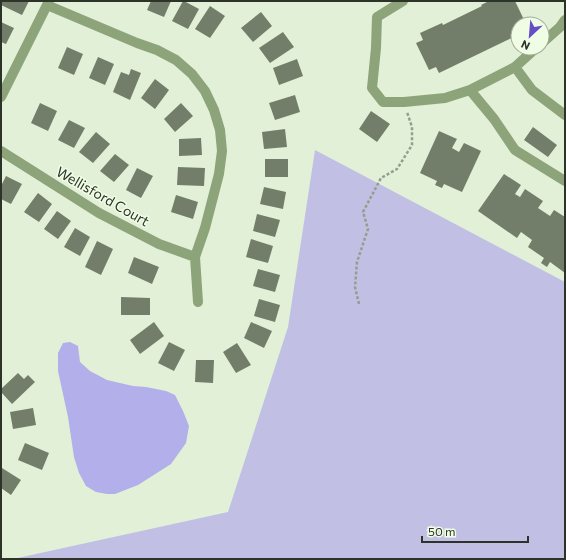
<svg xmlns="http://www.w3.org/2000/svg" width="566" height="560" font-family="Commissioner,sans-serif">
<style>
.green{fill:#c1c0e4}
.water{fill:#b2afea}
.building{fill:#727e69}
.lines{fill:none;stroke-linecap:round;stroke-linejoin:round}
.path{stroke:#949e8d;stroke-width:2.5;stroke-dasharray:3 2;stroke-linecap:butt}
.street{stroke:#8da47a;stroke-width:10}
.labels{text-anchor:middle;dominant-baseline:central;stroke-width:3;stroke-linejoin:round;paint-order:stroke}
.street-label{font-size:14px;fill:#2e332a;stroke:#effde5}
</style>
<rect width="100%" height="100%" fill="#e2f0d8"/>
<path class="green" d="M315 150 565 282V559H13L228 512 288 327Z"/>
<path class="water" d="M70 342 78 346 80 362 90 371 107 380 133 386 146 387 166 391 175 395 183 411 189 426 186 443 171 464 138 485 115 494H107L96 492 86 486 79 473 74 457 68 417 58 371V353L63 343Z"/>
<path class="building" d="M1 1H29L22 15 1 5Z
M151 1H171L164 17 147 10Z
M183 1H184L199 9 188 29 172 21Z
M489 1H515L526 24H518V35L439 73 436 67 429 70 416 43 423 40 420 33 442 23 443 25 482 6 481 5Z
M210 6 225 16 210 38 195 29Z
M261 12 272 26 253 42 241 28Z
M1 22 14 28 6 44 1 42Z
M283 32 294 47 270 63 259 48Z
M67 47 83 54 74 75 58 68Z
M98 57 114 64 105 85 89 78Z
M297 59 303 76 279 85 273 68Z
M131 69 141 73 130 100 113 92 121 72 129 75Z
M155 79 169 90 155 109 141 98Z
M295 95 300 112 275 120 269 103Z
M40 103 57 111 48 131 31 123Z
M181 103 193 116 175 132 164 119Z
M371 111 390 124 377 142 359 129Z
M69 120 85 128 74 148 58 140Z
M533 127 557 145 548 157 524 140Z
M285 129 287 147 264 149 262 132Z
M439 131 457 139 452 148 459 152 464 143 481 151 462 192 444 184 442 188 435 185 437 181 420 173Z
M96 132 110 144 93 163 79 152Z
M201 138 202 155 179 156V139Z
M115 154 129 165 114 182 100 171Z
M265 159H288V177H265Z
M178 167 205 168 204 186 177 185Z
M137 168 153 176 141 198 126 190Z
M504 174 521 185 515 194 520 197 525 189 543 201 538 208 550 216 554 210 565 217V273L550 262 547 267 541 263 544 258 528 247 532 240 521 232 517 238 478 211Z
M6 176 22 184 11 204 1 199V186Z
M264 187 286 192 283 209 260 204Z
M38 193 52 204 39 222 24 212Z
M176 195 198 202 193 219 171 212Z
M57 211 71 221 58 239 44 229Z
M257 214 280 220 275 237 253 231Z
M75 228 90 237 80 256 64 247Z
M251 239 273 246 268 263 246 257Z
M97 241 113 249 101 275 85 267Z
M134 257 159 267 152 284 128 273Z
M258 269 280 275 275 292 253 286Z
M121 297 150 298V315H121Z
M259 299 280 305 275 322 254 316Z
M154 322 164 336 140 354 130 340Z
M251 322 272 331 264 348 244 338Z
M169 342 185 350 174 371 158 363Z
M237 343 251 365 236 373 223 352Z
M196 360H214L213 383 195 382Z
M18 373 24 379 28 375 35 382 12 404 1 392V389Z
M33 408 36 425 13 429 10 412Z
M25 443 49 453 42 470 18 460Z
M2 468 21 480 11 495 1 488V469Z"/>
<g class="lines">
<path class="path" d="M359 304 355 287 357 262 368 229 363 212 381 178 397 169 412 145V127L407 112"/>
<path class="street" d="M403 1 377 17 376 48 372 88 383 102H404L445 98 470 90 515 67 536 48
M47 5 137 43 157 50 176 60 192 74 205 91 214 110 220 130 222 151 219 174 205 228 195 257 198 302
M542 43 560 27 565 20
M515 67 532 90 565 115
M470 90 494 119 515 150 565 181
M1 97 49 1
M1 151 99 213 159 244 195 257"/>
</g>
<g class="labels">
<g class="street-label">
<text transform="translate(103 196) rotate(30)">Wellisford Court</text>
</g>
</g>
<rect width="566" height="560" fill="none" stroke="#2e332a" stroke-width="4"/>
<g transform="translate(530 36) rotate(206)"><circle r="19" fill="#effde5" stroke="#a2ac9a"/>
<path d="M0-3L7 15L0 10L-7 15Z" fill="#634ec7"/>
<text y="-6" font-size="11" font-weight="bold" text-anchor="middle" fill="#2e332a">N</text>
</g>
<path d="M422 536v6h106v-6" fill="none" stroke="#2e332a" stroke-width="2"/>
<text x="428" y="536" font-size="12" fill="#2e332a" stroke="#effde5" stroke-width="3" paint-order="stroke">50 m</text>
</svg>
